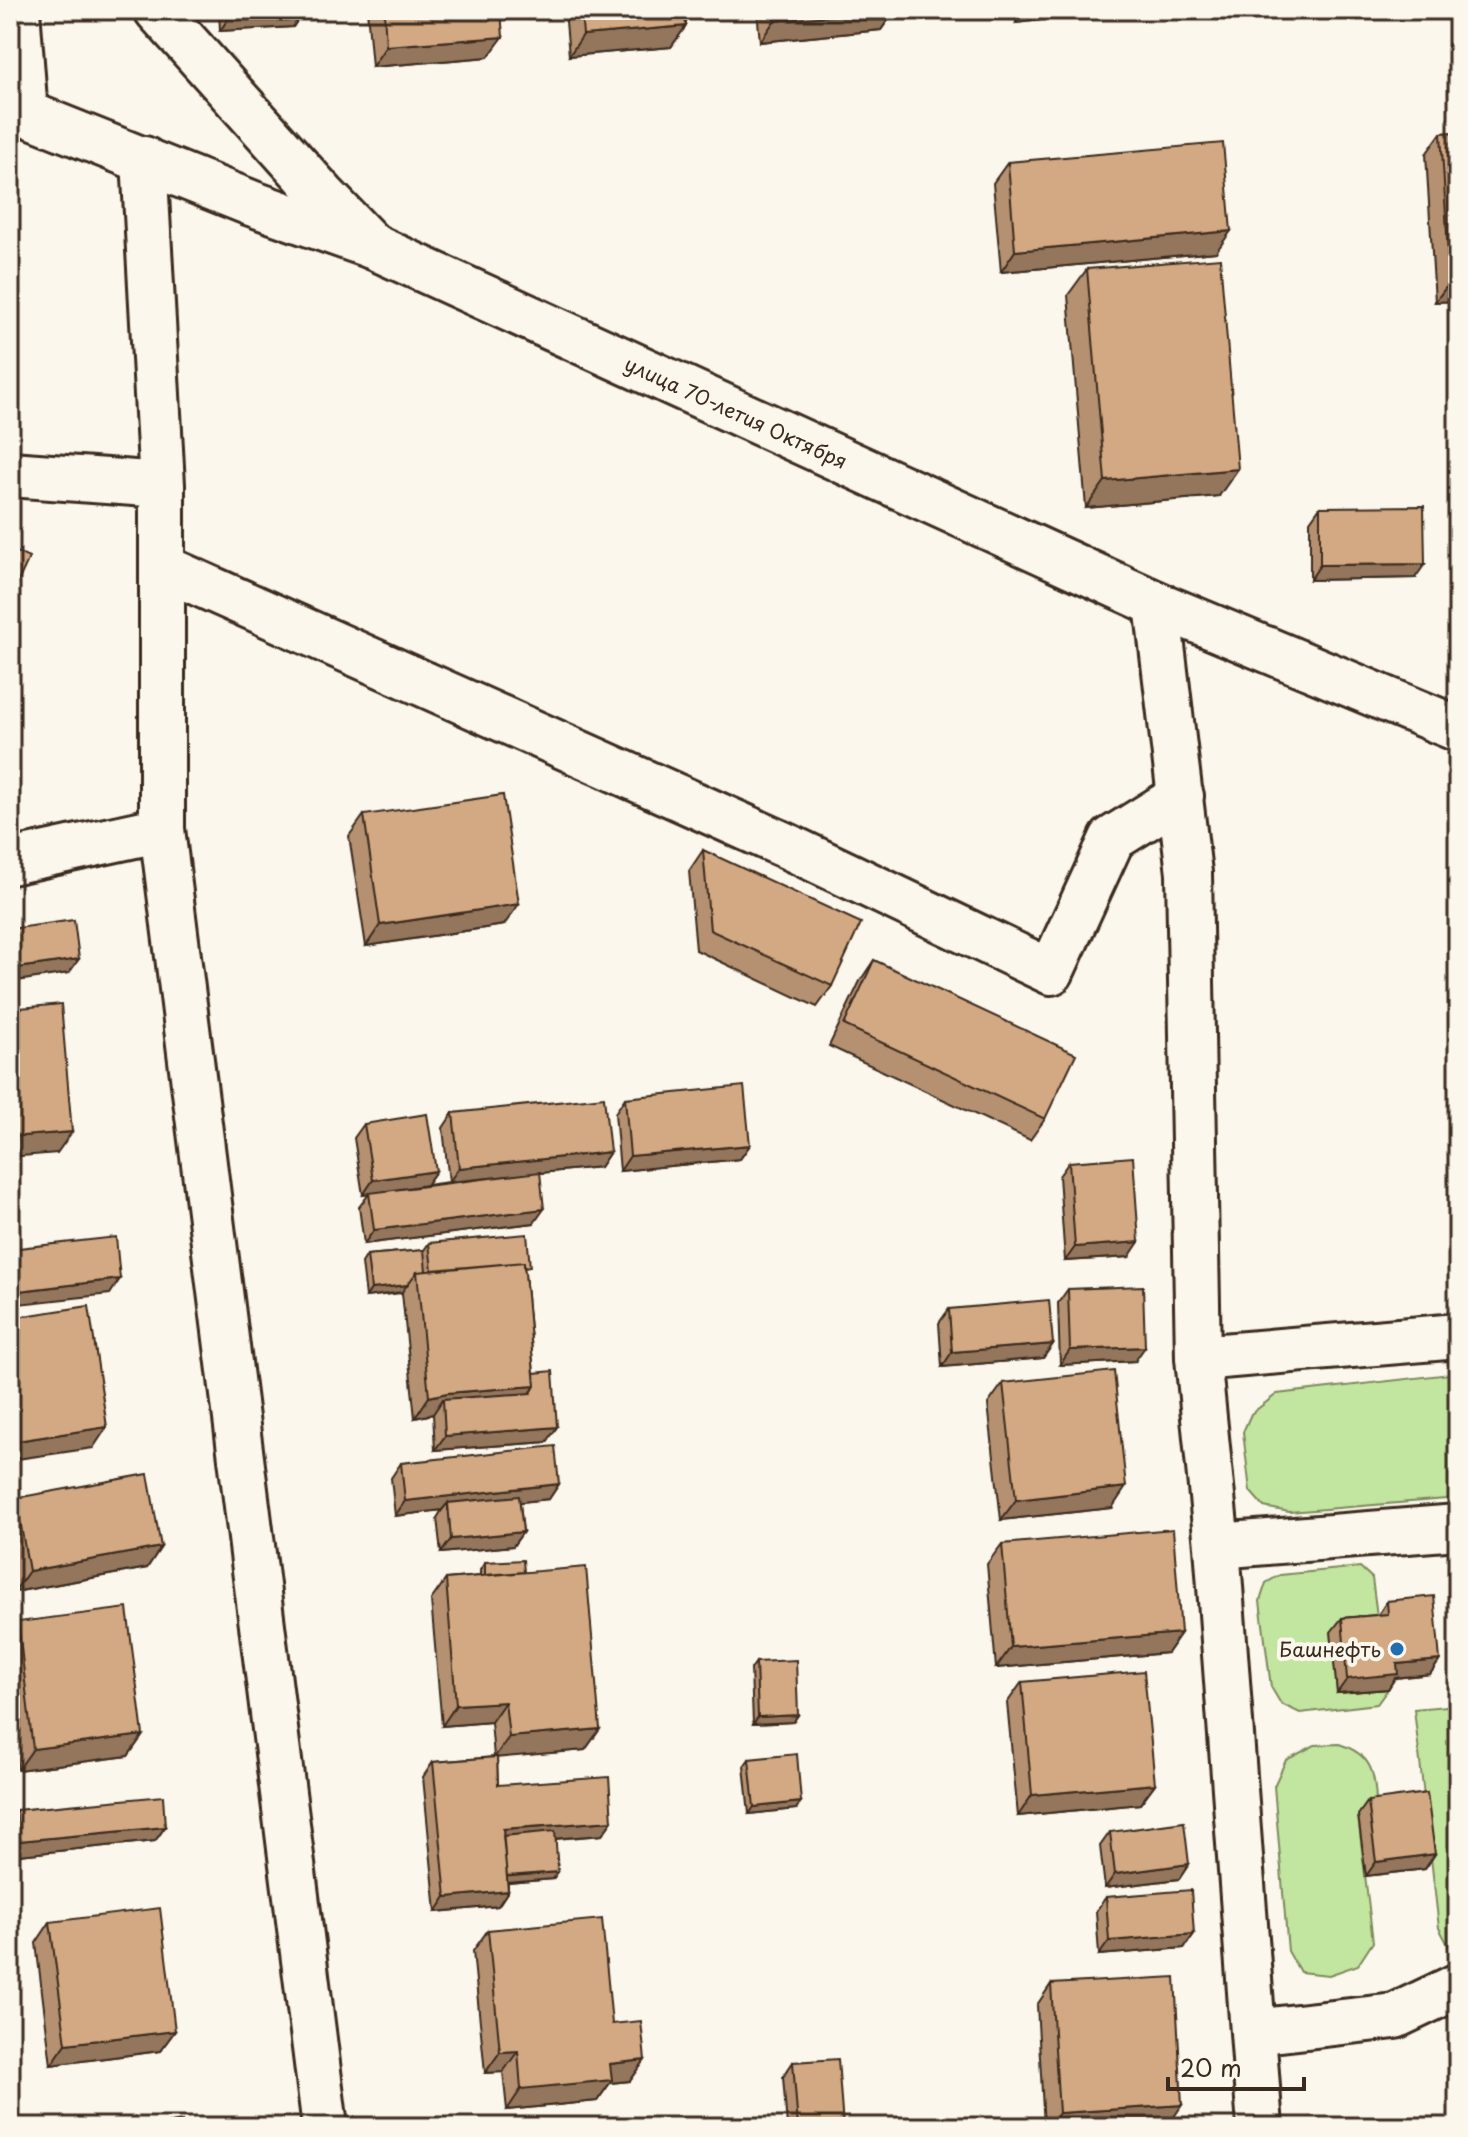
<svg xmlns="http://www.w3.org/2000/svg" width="1468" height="2137" font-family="'Playpen Sans',sans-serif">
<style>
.green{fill:#c2e69f;stroke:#7e885e;stroke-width:2}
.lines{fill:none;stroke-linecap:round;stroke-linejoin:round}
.minor-casing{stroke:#3b2a1e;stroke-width:50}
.major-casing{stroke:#3b2a1e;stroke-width:50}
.minor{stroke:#fbf7ec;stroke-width:44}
.major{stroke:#fbf7ec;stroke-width:44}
.wall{fill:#b59171;stroke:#3b2a1e;stroke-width:2}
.shaded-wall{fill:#93765c;stroke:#3b2a1e;stroke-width:2}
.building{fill:#d2a983;stroke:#3b2a1e;stroke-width:2}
.poi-dot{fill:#1f6fb2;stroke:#fbf7ec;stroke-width:3}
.labels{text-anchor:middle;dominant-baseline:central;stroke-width:8;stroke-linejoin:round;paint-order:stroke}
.street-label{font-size:20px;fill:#3b2a1e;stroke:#fbf7ec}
.poi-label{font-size:20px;fill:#3b2a1e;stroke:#fbf7ec;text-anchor:end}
</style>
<rect width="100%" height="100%" fill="#fbf7ec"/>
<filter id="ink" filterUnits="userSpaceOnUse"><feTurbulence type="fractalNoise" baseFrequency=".0125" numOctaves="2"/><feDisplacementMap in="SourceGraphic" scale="16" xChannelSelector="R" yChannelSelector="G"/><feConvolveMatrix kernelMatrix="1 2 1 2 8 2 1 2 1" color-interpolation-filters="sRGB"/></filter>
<g filter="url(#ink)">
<path class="green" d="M1458 1373V1498L1289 1512 1264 1507 1250 1491 1243 1432 1251 1414 1277 1394Z
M1360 1567 1372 1578 1377 1616 1332 1633 1337 1693 1388 1689 1377 1704 1300 1713 1281 1704 1271 1687 1260 1601 1266 1583 1280 1575Z
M1458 1705V1953L1452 1952 1439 1928 1414 1709Z
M1339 1744C1377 1756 1374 1778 1377 1813L1358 1816 1373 1942 1358 1965 1329 1975 1300 1972 1288 1951 1274 1786 1286 1760 1315 1745Z"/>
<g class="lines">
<g class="minor-casing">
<path id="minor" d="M17 10 25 114
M157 10 323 195 372 246
M144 159 162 485V829L325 2127
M10 474 162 485
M162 567 787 846 1051 972 1112 839 1181 796
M1157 604 1189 873 1198 1358 1217 1546 1260 2127
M10 862 162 829
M1198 1358 1458 1336
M1217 1546 1458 1527
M1254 2032 1395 2016 1458 1986"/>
</g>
<g class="major-casing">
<g id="major">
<path id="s1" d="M10 107 251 203 372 246 1157 604 1458 729"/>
</g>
</g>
<use href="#minor" class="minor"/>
<use href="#major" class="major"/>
</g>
<path class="wall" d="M219 10H303V12L293 27 220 31Z
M367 10H501L488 57 372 67Z
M565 10H685L686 26 671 47 569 56Z
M757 10H895L881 30 760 42Z
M1015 10H1130L1016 23Z
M1458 132V301L1435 302 1426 154 1441 133Z
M1008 162 1216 252 1001 272 993 183Z
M1087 269 1219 496 1086 508 1068 295Z
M1320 507 1415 578 1310 580V521Z
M364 815 504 925 366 946 349 836Z
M703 850 832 986 817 1007 696 950 689 871Z
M874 960 1045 1119 1030 1140 829 1046 860 981Z
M625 1098 750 1145 740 1159 620 1171 615 1113Z
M453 1113 610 1152 600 1167 540 1173 534 1223 364 1244 359 1207 369 1194 363 1195 354 1138 364 1124 436 1171 426 1185 449 1182 443 1128Z
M1069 1162 1129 1257 1065 1261 1059 1176Z
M429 1243 525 1274 534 1373 547 1442 435 1450 433 1414 415 1418 402 1293 366 1297 362 1263 367 1255 424 1250Z
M1068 1289 1135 1361 1060 1365 1058 1303Z
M949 1309 1053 1344 1043 1358 942 1367 939 1323Z
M1003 1383 1112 1508 1001 1520 988 1404Z
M401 1463 559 1484 549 1499 520 1502 523 1532 513 1546 441 1553 437 1518 442 1510 395 1516 391 1478Z
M16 1498 161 1547 147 1568 14 1592 10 1568V1507Z
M1002 1544 1181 1633 1167 1653 996 1668 987 1564Z
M485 1562 524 1572 600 1729 585 1750 497 1757 498 1785 612 1821 602 1835 556 1839 553 1879 508 1883V1891L498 1906 436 1912 423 1777 433 1762 494 1757 491 1722 442 1726 431 1600 446 1579 480 1576V1570Z
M1387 1601 1440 1660 1430 1674 1395 1678 1388 1689 1337 1693 1331 1632 1342 1618 1378 1615Z
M18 1622 143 1735 128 1756 18 1770 10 1699V1633Z
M756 1662 798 1715 793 1722 753 1724 751 1669Z
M1022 1682 1155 1784 1140 1804 1018 1816 1007 1703Z
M749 1759 796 1809 749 1814 744 1766Z
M1368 1801 1435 1854 1425 1869 1366 1876 1358 1815Z
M16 1810 165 1827 155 1841 10 1856V1819Z
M1110 1832 1189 1864 1179 1879 1105 1888 1100 1846Z
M1106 1897 1194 1934 1184 1948 1099 1955 1096 1911Z
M50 1922 175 2031 160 2051 51 2065 36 1943Z
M488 1930 612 2024 645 2060 630 2081 610 2083 597 2101 507 2110 503 2072 485 2073 473 1951Z
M1051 1984 1168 2126 1044 2127 1037 2005Z
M793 2062 843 2127H787L783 2077Z"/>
<path class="shaded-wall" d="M895 10 881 30 760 42 774 21Z
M1025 10H1130L1016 23Z
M303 12 293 27 220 31 230 16Z
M686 26 671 47 569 56 583 35Z
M503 37 488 57 372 67 386 46Z
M1231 231 1216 252 1001 272 1015 251Z
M1458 281V301L1435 302 1450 282Z
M1238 469 1219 496 1086 508 1105 481Z
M1425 564 1415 578 1310 580 1320 565Z
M519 904 504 925 366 946 380 925Z
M79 959 69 973 10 982V969Z
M72 1132 57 1153 10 1157V1137Z
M750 1145 740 1159 620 1171 630 1156Z
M610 1152 600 1167 449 1182 459 1168Z
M436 1171 426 1185 363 1195 373 1180Z
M544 1209 534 1223 364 1244 374 1230Z
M1139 1242 1129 1257 1065 1261 1075 1247Z
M120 1279 110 1294 10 1305V1292Z
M407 1285 402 1292 366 1297 371 1289Z
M1053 1344 1043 1358 942 1367 952 1352Z
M1145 1347 1135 1361 1060 1365 1070 1350Z
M535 1386 521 1407 443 1399 433 1414 415 1418 429 1397 447 1393Z
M107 1427 93 1448 10 1460V1442Z
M557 1427 547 1442 435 1450 445 1436Z
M559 1484 549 1499 448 1510V1503L442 1510 395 1516 405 1501Z
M1126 1487 1112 1508 1001 1520 1016 1500Z
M523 1532 513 1546 441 1553 451 1539Z
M161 1547 147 1568 14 1592 29 1571Z
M1181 1633 1167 1653 996 1668 1011 1647Z
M1440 1660 1430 1674 1395 1678 1388 1689 1337 1693 1347 1679 1397 1664Z
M505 1702 491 1722 442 1726 456 1705Z
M798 1715 793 1722 753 1724 758 1717Z
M600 1729 585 1750 494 1758 509 1737Z
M143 1735 128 1756 18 1770 33 1749Z
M1155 1784 1140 1804 1018 1816 1032 1795Z
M801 1802 796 1809 749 1814 754 1807Z
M612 1821 602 1835 499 1843 503 1829Z
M165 1827 155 1841 10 1856V1854L19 1841Z
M1435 1854 1425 1869 1366 1876 1376 1862Z
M1189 1864 1179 1879 1105 1888 1115 1874Z
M558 1872 553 1879 496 1884 501 1877Z
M508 1891 498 1906 436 1912 446 1897Z
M1194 1934 1184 1948 1099 1955 1109 1941Z
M175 2031 160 2051 51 2065 66 2044Z
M518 2051 503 2072 485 2073 500 2052Z
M645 2060 630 2081 610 2083 597 2101 507 2110 521 2089 610 2064Z
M1182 2105 1168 2126 1049 2127 1059 2113Z"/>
<path class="building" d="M230 10H303V12L230 16Z
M384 10H501L503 37 386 46Z
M581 10H685L686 26 583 35Z
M773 10H891L774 21Z
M1458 132V281L1450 282 1441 133Z
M1223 143 1231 231 1015 251 1008 162Z
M1220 258 1238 469 1105 481 1087 269Z
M1424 506 1425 564 1320 565V507Z
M10 549 29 558 10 599Z
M503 795 519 904 380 925 364 815Z
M703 850 861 923 832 986 710 930Z
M74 920 79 959 10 969V929Z
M874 960 1076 1054 1045 1119 844 1025Z
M61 1004 72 1132 10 1137V1009Z
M744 1086 750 1145 630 1156 625 1098Z
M604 1097 610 1152 459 1168 453 1113Z
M427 1114 436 1171 373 1180 364 1124Z
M1133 1157 1139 1242 1075 1247 1069 1162Z
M540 1172 544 1209 374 1230 369 1193Z
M527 1234 530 1267 524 1268V1262L432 1270 429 1243Z
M116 1237 120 1279 10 1292V1249Z
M424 1250 426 1271 417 1272 407 1285 371 1289 367 1255Z
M524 1262 535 1386 447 1393 429 1397 417 1272Z
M1143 1286 1145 1347 1070 1350 1068 1289Z
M1049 1300 1053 1344 952 1352 949 1309Z
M89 1306 107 1427 10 1442V1318Z
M553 1371 557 1427 445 1436 443 1399 531 1393 535 1386 534 1373Z
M1114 1371 1126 1487 1016 1500 1003 1383Z
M555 1446 559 1484 405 1501 401 1463Z
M148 1474 161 1547 29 1571 16 1498Z
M519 1496 523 1532 451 1539 448 1503Z
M1173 1529 1181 1633 1011 1647 1002 1544Z
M523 1560 524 1572 485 1575V1562Z
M586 1567 600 1729 509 1737 505 1702 456 1705 446 1579Z
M1434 1596 1440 1660 1397 1664 1398 1674 1347 1679 1342 1618 1388 1614 1387 1601Z
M127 1608 143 1735 33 1749 18 1622Z
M796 1660 798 1715 758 1717 756 1662Z
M1144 1671 1155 1784 1032 1795 1022 1682Z
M797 1754 801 1802 754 1807 749 1759Z
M497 1757 498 1785 609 1777 612 1821 503 1829 508 1891 446 1897 433 1762Z
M1427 1793 1435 1854 1376 1862 1368 1801Z
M163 1796 165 1827 19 1841 16 1810Z
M1184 1822 1189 1864 1115 1874 1110 1832Z
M555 1831 558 1872 507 1876 503 1836Z
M1191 1890 1194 1934 1109 1941 1106 1897Z
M160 1908 175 2031 66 2044 50 1922Z
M602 1919 612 2024 641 2021 645 2060 610 2064 612 2080 521 2089 518 2051 500 2052 488 1930Z
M1175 1977 1182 2105 1059 2113 1051 1984Z
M838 2059 843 2127H798L793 2062Z
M182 2121 184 2127H150Z"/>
</g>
<circle class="poi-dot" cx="1397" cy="1649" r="8"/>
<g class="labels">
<g class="street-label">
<text stroke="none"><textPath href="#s1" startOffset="788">улица 70-летия Октября</textPath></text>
</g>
<g class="poi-label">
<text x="1381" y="1649">Башнефть</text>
</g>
</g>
<rect width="1468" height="2137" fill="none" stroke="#fbf7ec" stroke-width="40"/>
<rect x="20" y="20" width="1428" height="2097" fill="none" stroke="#3b2a1e" stroke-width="3" filter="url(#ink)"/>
<path d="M1168 2077v12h136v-12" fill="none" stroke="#3b2a1e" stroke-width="4"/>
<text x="1180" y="2077" font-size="24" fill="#3b2a1e" stroke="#fbf7ec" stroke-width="6" paint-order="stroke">20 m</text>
</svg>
